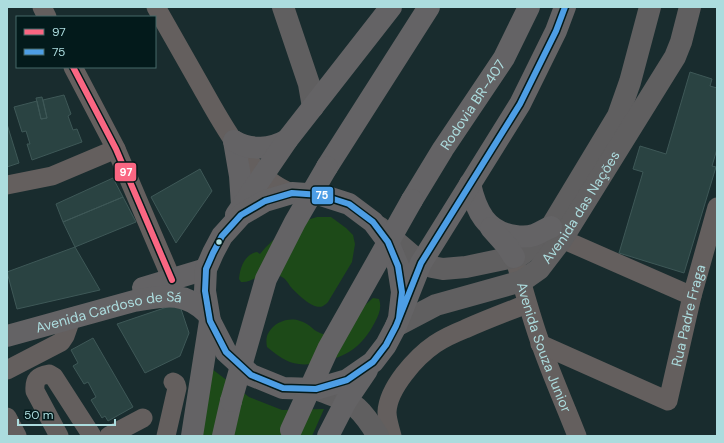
<svg xmlns="http://www.w3.org/2000/svg" width="724" height="443" font-family="'DM Sans',sans-serif">
<style>
.green{fill:#1d4a18}
.building{fill:#2a4342;stroke:#3e5857}
.lines{fill:none;stroke-linecap:round;stroke-linejoin:round}
.minor{stroke:#645f5e;stroke-width:19}
.major{stroke:#605f60;stroke-width:22}
.highway{stroke:#646365;stroke-width:22}
.highway-bridge{stroke:#646365;stroke-width:22}
.bus-1-casing{stroke:#031a1b;stroke-width:9}
.bus-2-casing{stroke:#031a1b;stroke-width:9}
.bus-1{stroke:#fa6682;stroke-width:6}
.bus-2{stroke:#4d9ee5;stroke-width:6}
.bus-dot{fill:#acdcde;stroke:#031a1b;stroke-width:1.5}
.labels{text-anchor:middle;dominant-baseline:central;stroke-width:3.5;stroke-linejoin:round;paint-order:stroke}
.street-label{font-size:14px;fill:#acdcde;stroke:#031a1b}
.line-badge{stroke:#031a1b;stroke-width:1.5}
.badge-label{font-size:11px;text-anchor:middle;font-weight:bold;fill:#fff}
</style>
<rect width="100%" height="100%" fill="#192c2e"/>
<path class="green" d="M317 217H331L346 228 353 235 355 244 352 262 328 302C327 303 325 305 323 306 314 311 296 293 290 286 288 283 286 279 282 277 263 266 256 283 241 282L239 279C240 267 245 254 257 252L260 254C274 236 295 223 317 217Z
M373 298 379 299C382 307 379 315 375 322 362 347 347 357 320 362 314 364 305 365 299 364 286 363 276 354 267 347 266 342 266 336 269 332 275 322 289 317 300 321 314 325 312 334 331 335Z
M208 366 249 397 282 410 324 409 312 436H198Z"/>
<path class="building" d="M690 72 712 79 710 86 717 88V149L712 166 716 167 684 273 619 253 643 172 633 169 640 146 666 154Z
M64 95 71 114 68 116 73 130 77 129 82 142 32 160 27 144H30L26 131 22 132 14 107 37 101 41 119 47 118 43 100Z
M42 97 47 118 41 119 36 98Z
M7 124 19 163 7 167Z
M200 169 212 191 176 243 151 197Z
M113 178 123 197 63 222 56 204Z
M123 197 136 222 75 247 63 222Z
M75 247 100 290 17 309 7 272Z
M179 303 189 333 180 356 145 373 117 324Z
M93 338 133 407 108 421 105 416 102 418 91 400 96 397 88 382 84 384 73 366 78 363 71 350Z"/>
<g class="lines">
<g class="minor">
<path d="M42 7 47 17"/>
<path d="M156 7C170 32 184 56 198 81 221 121 247 176 292 193"/>
<path d="M73 67 116 149 172 280"/>
<path d="M7 185 52 176 116 149"/>
<path d="M562 239 692 296"/>
<path id="s1" d="M514 257C523 286 530 314 540 342 551 374 565 405 577 436"/>
<path id="s2" d="M540 344 668 401 692 296 717 207"/>
<path d="M7 370 61 342 65 336 71 319"/>
<path d="M7 417 17 436"/>
<path d="M59 436 35 391C34 379 38 376 49 374L54 377 92 436"/>
<path d="M109 436 143 418"/>
<path d="M166 436 177 388 176 384 173 382"/>
<path d="M392 436C390 428 387 420 387 412 388 388 416 357 435 344 444 338 455 333 465 329 485 320 506 312 527 304"/>
</g>
<g class="major">
<path d="M283 7 309 84 313 107"/>
<path d="M379 227 421 263 432 267 443 269 466 267 514 257 521 255 537 243 551 227 618 116 630 82 650 7"/>
<path id="s3" d="M396 326 436 305 522 281 539 269 562 239 675 57 681 42 690 7"/>
<path d="M316 389C330 395 346 398 357 408 366 416 372 426 378 436"/>
</g>
<g class="highway">
<path d="M234 141 240 176 242 205"/>
<path d="M234 141C251 151 271 149 287 140"/>
<path d="M327 167 429 7"/>
<path d="M470 184C476 211 486 232 515 236 522 237 528 237 534 235 540 233 545 229 551 227"/>
<path id="s4" d="M412 200 443 149 504 58 529 7"/>
<path d="M236 215 287 140 391 7"/>
<path d="M491 228 507 246 514 257"/>
<path d="M143 288 206 269"/>
<path d="M399 318 402 292 398 266 388 242 373 222 349 204 321 195 292 193 265 201 241 215 222 236 213 253 206 269 205 291 210 321 226 352 251 375 283 388 316 389 347 380 373 362 386 345 396 326 421 263 520 104 556 31 565 7"/>
<path id="s5" d="M7 336 134 301C164 296 183 290 207 313"/>
<path d="M192 436 210 321"/>
<path d="M223 436 231 401"/>
<path d="M328 436 346 401 367 370"/>
</g>
<path class="highway-bridge" d="M231 401 266 279 295 222 327 167
M291 430 328 349 412 200"/>
<g class="bus-1-casing">
<path id="bus-1" d="M73 67 116 149 172 280"/>
</g>
<g class="bus-2-casing">
<path id="bus-2" d="M399 318 402 292 398 266 388 242 373 222 349 204 321 195 292 193 265 201 241 215 222 236 213 253 206 269 205 291 210 321 226 352 251 375 283 388 316 389 347 380 373 362 386 345 396 326 421 263 520 104 556 31 565 7"/>
</g>
<use href="#bus-1" class="bus-1"/>
<use href="#bus-2" class="bus-2"/>
</g>
<circle class="bus-dot" cx="219" cy="242" r="3.5"/>
<g class="labels">
<g class="street-label">
<text stroke="none"><textPath href="#s4" startOffset="113">Rodovia BR-407</textPath></text>
<text stroke="none"><textPath href="#s3" startOffset="230">Avenida das Nações</textPath></text>
<text stroke="none"><textPath href="#s5" startOffset="105">Avenida Cardoso de Sá</textPath></text>
<text stroke="none"><textPath href="#s2" startOffset="228">Rua Padre Fraga</textPath></text>
<text stroke="none"><textPath href="#s1" startOffset="95">Avenida Souza Junior</textPath></text>
</g>
</g>
<g class="line-badge">
<rect x="114" y="162" width="23" height="20" rx="4" fill="#fa6682"/>
<rect x="311" y="186" width="23" height="19" rx="4" fill="#4d9ee5"/>
</g>
<g class="badge-label">
<text x="126" y="176">97</text>
<text x="322" y="199">75</text>
</g>
<rect width="724" height="443" fill="none" stroke="#acdcde" stroke-width="16"/>
<rect x="16" y="16" width="140" height="52" fill="#031a1b" stroke="#476869"/>
<rect x="24" y="29" width="20" height="6" fill="#fa6682" stroke="#476869"/>
<text x="52" y="36" font-size="12" fill="#acdcde">97</text>
<rect x="24" y="49" width="20" height="6" fill="#4d9ee5" stroke="#476869"/>
<text x="52" y="56" font-size="12" fill="#acdcde">75</text>
<path d="M18 419v6h97v-6" fill="none" stroke="#acdcde" stroke-width="2"/>
<text x="24" y="419" font-size="12" fill="#acdcde" stroke="#031a1b" stroke-width="3" paint-order="stroke">50 m</text>
</svg>
